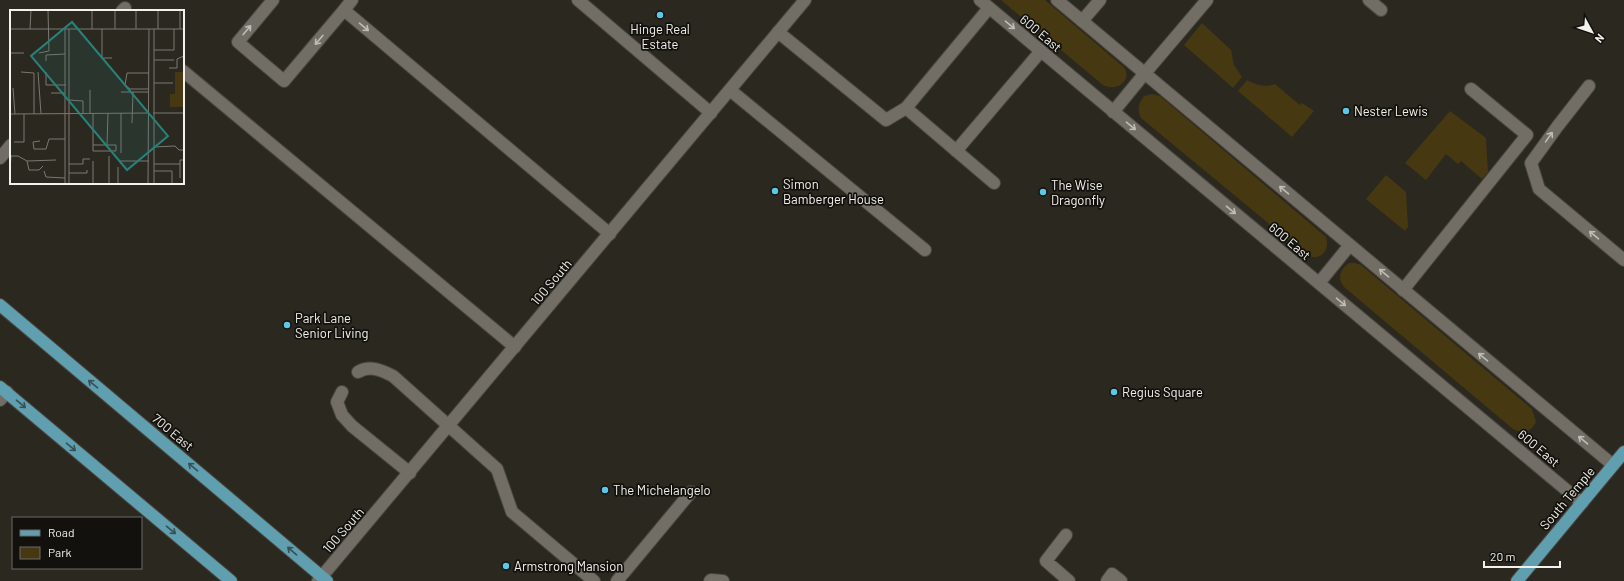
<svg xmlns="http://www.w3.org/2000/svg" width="1624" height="581" font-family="Barlow,sans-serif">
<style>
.green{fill:#463810}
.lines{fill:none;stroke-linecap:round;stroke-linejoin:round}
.lane-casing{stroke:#49473f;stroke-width:14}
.street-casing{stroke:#49473f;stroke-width:14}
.secondary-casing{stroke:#49473f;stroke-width:14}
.primary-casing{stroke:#49473f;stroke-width:14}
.lane{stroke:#726e65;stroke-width:12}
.street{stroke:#726e65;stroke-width:12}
.secondary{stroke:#726e65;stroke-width:12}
.primary{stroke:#5f9faf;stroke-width:12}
.oneway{stroke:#bfbdb5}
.oneway2{stroke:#355156}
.poi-dot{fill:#5cc7e8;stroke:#12110d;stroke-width:1.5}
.labels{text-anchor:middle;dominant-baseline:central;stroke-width:3.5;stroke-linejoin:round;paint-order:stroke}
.poi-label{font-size:13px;fill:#f3f1eb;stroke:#12110d;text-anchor:start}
.street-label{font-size:13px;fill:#f3f1eb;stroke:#12110d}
.inset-road{fill:none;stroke:#7b7871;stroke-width:1}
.view{fill:#26827a;fill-opacity:0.15;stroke:#26827a;stroke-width:2}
.inset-edge{fill:none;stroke:#f3f1eb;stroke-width:2}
</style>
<rect width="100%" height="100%" fill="#2b2820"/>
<path class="green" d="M1001 0H1045L1120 64C1123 66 1126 69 1126 72 1129 84 1114 91 1103 85Z
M1202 23 1231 50 1234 65 1242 77 1233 88 1184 45Z
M1247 80C1256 85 1265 88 1275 84L1300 105 1302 103 1314 111 1292 137 1238 91Z
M1152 94 1160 96 1326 237C1330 249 1322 261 1308 256L1141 118C1137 109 1138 104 1144 96Z
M1450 111 1486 138 1488 172 1482 179 1461 161 1458 164 1446 154 1426 180 1405 163Z
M1386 175 1406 192 1408 227 1405 231 1366 199Z
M1349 263H1355L1361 265 1532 409 1536 422C1531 432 1524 434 1513 429L1344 287C1337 278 1340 269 1349 263Z"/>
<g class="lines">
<g class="lane-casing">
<path id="lane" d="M273 0 238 42 284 81 344 10
M352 0 344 10 610 234
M578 0 711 113
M1369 0 1381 10
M122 11 125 8
M1082 21 1100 0
M778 32 886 120 906 108 989 8
M183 71 515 347
M1145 73 1207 0
M1589 86 1557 127 1531 163 1539 189 1624 260
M730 90 925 250
M906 108 994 183
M956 151 1041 51
M0 158 11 145
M1403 290 1527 135 1471 89
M358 372C370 365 381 370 393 376L497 469 512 512 594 581
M342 392 337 402 342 415 352 426 410 473
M0 400 7 392
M1066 535 1046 561 1069 581
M617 581 691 492
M710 581 711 580 723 581
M1107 581 1112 574 1121 581"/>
</g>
<g class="street-casing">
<path id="street" d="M980 0 1582 503
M1057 0 1613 465
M1113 112 1145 73
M1319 283 1350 245"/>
</g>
<g class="secondary-casing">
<path id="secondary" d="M318 581 805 0"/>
</g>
<g class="primary-casing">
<path id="primary" d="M0 305 327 581
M0 387 231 581
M1517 581 1624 452"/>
</g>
<use href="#lane" class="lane"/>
<use href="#street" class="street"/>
<use href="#secondary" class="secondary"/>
<use href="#primary" class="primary"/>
</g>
<defs><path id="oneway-shaft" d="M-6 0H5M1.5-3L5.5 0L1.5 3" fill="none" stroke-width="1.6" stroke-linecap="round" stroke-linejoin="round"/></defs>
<g class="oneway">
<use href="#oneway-shaft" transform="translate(1010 25) rotate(40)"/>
<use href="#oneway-shaft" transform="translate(364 27) rotate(40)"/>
<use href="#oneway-shaft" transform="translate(247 30) rotate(-50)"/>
<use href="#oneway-shaft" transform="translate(319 40) rotate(130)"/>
<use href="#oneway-shaft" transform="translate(1131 126) rotate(40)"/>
<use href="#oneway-shaft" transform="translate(1549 137) rotate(-55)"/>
<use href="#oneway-shaft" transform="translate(1284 190) rotate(-140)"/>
<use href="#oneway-shaft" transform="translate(1231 210) rotate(40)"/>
<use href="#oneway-shaft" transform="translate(1594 235) rotate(-140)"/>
<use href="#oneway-shaft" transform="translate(1384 273) rotate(-140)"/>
<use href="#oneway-shaft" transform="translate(1341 302) rotate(40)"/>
<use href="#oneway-shaft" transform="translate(1483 357) rotate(-140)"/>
<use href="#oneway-shaft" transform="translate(1583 440) rotate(-140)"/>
</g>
<g class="oneway2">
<use href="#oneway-shaft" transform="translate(93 384) rotate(-140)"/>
<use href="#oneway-shaft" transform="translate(21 404) rotate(40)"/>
<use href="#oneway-shaft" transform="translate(71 447) rotate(40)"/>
<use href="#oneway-shaft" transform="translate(193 467) rotate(-140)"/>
<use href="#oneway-shaft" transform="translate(171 530) rotate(40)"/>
<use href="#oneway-shaft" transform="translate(292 551) rotate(-139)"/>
</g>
<g class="poi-dot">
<circle cx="660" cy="15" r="4"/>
<circle cx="1346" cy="111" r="4"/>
<circle cx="775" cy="191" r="4"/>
<circle cx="1043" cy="192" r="4"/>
<circle cx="287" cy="325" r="4"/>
<circle cx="1114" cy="392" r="4"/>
<circle cx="605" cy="490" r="4"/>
<circle cx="506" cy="566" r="4"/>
</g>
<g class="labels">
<g class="poi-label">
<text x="660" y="29" text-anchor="middle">Hinge Real<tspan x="660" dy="15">Estate</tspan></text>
<text x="1354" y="111">Nester Lewis</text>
<text x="783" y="184">Simon<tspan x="783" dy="15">Bamberger House</tspan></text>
<text x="1051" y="185">The Wise<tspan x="1051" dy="15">Dragonfly</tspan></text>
<text x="295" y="318">Park Lane<tspan x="295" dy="15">Senior Living</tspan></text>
<text x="1122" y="392">Regius Square</text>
<text x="613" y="490">The Michelangelo</text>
<text x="514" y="566">Armstrong Mansion</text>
</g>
<g class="street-label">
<text transform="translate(1041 33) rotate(40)">600 East</text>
<text transform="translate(1290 241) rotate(40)">600 East</text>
<text transform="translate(551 282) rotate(-50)">100 South</text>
<text transform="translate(173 432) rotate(40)">700 East</text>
<text transform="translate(1539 448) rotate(40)">600 East</text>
<text transform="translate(1567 498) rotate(-50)">South Temple</text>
<text transform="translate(343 530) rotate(-49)">100 South</text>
</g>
</g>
<g transform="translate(10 10)">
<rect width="174" height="174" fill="#2b2820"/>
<path d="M165 62H174V97H160V84H165Z" fill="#463810"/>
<path class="inset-road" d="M82 0V19M126 0V19M0 19H174M20 19 21 0M55 19V174M92 19V48H102M105 19V0M148 19V0M170 19V0M144 40H164V19M0 43H14M29 43 39 41 38 0M144 50H164M36 51V45L55 44M159 58H167V49L174 46M11 62 24 63V104M28 62 31 104M36 62V75H56M144 73H163M3 78 5 104M139 79H120L115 75 117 63H139M80 80V103M111 82H139M41 83H55M59 90 73 91V104M83 103V135H97L98 103M111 103V143M143 103H174M0 104 139 103M122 113 123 82M30 131 23 132 24 139H36L39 129H55M4 132H14V104M83 135V141H106V135H97M144 137 165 136 169 140H174M0 146H8L17 151 19 160H29L33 156M17 151 46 150M110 151H139M59 154H73V149H80M144 154H170V150H174M170 154V168M108 157V174M0 160 1 146M34 161 36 167 55 168M144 161H162V174M59 163H77V160M59 174V19M83 174V151M99 174V146M138 174 139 19M144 174V19"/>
<path class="view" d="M62 12 158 126 117 160 21 46Z"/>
<rect width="174" height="174" class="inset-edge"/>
</g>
<rect x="12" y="517" width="130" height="52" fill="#12110d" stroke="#6c6b66"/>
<rect x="20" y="530" width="20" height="6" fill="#5f9faf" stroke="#6c6b66"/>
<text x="48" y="537" font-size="12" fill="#f3f1eb">Road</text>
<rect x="20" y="547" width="20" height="12" fill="#463810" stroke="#6c6b66"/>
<text x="48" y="557" font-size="12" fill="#f3f1eb">Park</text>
<g transform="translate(1592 32) rotate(130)" stroke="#12110d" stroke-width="3" paint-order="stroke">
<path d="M0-3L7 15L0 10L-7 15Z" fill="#f3f1eb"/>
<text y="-6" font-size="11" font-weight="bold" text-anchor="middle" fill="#f3f1eb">N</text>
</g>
<path d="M1484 561v6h76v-6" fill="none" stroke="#f3f1eb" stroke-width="2"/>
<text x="1490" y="561" font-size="12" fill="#f3f1eb" stroke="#12110d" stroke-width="3" paint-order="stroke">20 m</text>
</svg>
